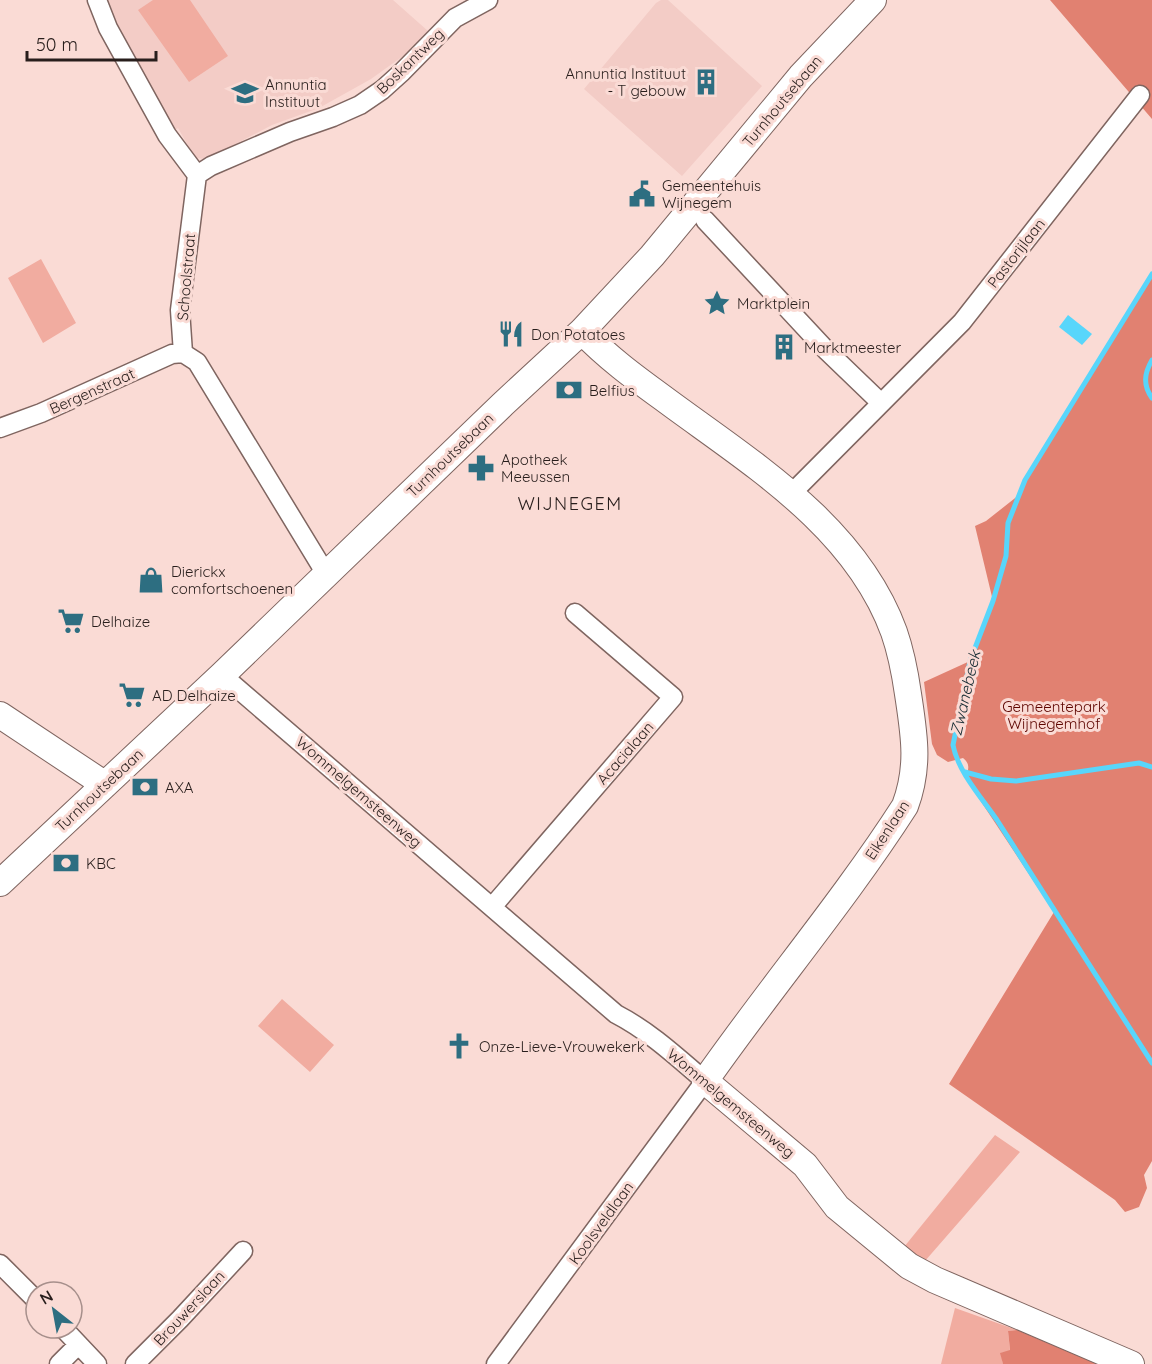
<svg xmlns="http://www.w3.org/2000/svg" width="1152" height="1364" font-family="Quicksand,sans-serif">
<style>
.built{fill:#f3ccc6}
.green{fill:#f1aca0}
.forest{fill:#e18171}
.water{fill:#58d6fb}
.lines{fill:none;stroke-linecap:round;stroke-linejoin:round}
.stream{stroke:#58d6fb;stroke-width:5}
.street-casing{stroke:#7f6560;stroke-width:21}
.secondary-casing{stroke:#7f6560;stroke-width:28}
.street{stroke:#fff;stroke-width:18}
.secondary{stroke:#fff;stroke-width:26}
.labels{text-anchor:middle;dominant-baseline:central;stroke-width:6;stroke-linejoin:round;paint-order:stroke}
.street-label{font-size:15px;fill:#281e1c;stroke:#fadbd5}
.poi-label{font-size:15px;fill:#281e1c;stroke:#fadbd5;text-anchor:start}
.park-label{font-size:15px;fill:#5e0500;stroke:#fadbd5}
.water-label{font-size:16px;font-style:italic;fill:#182d34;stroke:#fadbd5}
.quarter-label{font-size:18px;letter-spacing:1.5px;fill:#281e1c;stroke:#fadbd5}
</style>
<rect width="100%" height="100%" fill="#fadbd5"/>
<path class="built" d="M97 0H393L428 31 424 41 371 79 319 108 272 125 207 159 195 158 178 128 167 135Z
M661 0H668L762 86 682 176 584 89 656 3Z"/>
<path class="green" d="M153 0H190L228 56 189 82 138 10Z
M41 259 76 323 43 343 8 278Z
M282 999 334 1045 310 1072 258 1026Z
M995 1135 1020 1152 925 1261 904 1247Z
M955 1308 1017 1330 1008 1331 1010 1351 1001 1353 1003 1364H941Z"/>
<path class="forest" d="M1050 0H1152V119Z
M1152 274V1161L1144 1175 1147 1188 1139 1207 1125 1212 1115 1200 949 1084 1054 912 970 785 966 777C969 768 970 764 963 758L948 762 937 755 932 744 924 682 970 661 993 601 975 526 986 521 1019 495 1025 480Z
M1017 1330 1097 1364H1003L1000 1353 1010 1350 1008 1331Z"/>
<path class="water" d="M1068 315 1092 334 1082 345 1059 327Z"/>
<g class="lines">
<path class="stream" d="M1152 274 1025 480 1008 523 1006 556 993 601 970 661 953 745C958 772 982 798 997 820L1152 1063
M1152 360C1144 374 1143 385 1152 398
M965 772 991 779 1016 781 1139 763 1152 767"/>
<g class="street-casing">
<path id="street" d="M97 0 108 28 167 135 197 175 180 310 183 353
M197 175 211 166 290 132 333 117 360 105 382 90 402 72 455 18 488 0
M705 220 827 351 881 403
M183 353 197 362 326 574
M0 428 41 413 172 354 183 353
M791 494 962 322 1140 95
M222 675 616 1014C649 1031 677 1057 705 1081L496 1364
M492 907 673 697 575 613
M0 1264 36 1300
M63 1328 97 1364
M59 1364 78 1345
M135 1364 180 1319 243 1251"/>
</g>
<g class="secondary-casing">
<path id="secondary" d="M582 331C607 357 634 377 663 398 749 462 855 525 894 632 901 652 905 673 908 694 914 734 920 766 905 806 844 901 770 988 705 1081L805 1165 837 1207 909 1266 935 1280 1131 1364
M0 715 104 784
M0 883 222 675 503 404 582 331 652 256 801 76 873 0"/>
</g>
<use href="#street" class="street"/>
<use href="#secondary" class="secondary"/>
</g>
<defs>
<g id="building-bare" transform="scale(2.07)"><path d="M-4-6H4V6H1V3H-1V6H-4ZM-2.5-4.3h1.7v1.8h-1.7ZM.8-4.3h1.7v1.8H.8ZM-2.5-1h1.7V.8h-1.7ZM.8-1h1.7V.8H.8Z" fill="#2d6e81" stroke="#fadbd5" stroke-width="2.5" paint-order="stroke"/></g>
<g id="school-bare" transform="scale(2.07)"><path d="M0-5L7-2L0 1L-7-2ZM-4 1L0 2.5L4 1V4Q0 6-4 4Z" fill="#2d6e81" stroke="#fadbd5" stroke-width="2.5" paint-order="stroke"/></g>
<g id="civic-bare" transform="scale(2.07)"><path d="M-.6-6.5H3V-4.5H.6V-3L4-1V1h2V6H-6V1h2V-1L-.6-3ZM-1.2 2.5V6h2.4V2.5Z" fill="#2d6e81" stroke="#fadbd5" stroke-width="2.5" paint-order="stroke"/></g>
<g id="sight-bare" transform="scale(2.07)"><path d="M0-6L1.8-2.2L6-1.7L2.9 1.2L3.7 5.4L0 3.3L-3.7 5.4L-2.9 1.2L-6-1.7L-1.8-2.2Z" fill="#2d6e81" stroke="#fadbd5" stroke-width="2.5" paint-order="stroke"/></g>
<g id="restaurant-bare" transform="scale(2.07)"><path d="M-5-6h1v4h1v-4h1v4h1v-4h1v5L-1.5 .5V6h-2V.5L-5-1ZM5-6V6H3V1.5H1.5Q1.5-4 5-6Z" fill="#2d6e81" stroke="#fadbd5" stroke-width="2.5" paint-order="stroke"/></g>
<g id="bank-bare" transform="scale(2.07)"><path d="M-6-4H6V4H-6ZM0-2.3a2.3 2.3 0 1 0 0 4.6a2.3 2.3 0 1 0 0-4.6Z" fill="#2d6e81" stroke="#fadbd5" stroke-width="2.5" paint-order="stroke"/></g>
<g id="pharmacy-bare" transform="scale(2.07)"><path d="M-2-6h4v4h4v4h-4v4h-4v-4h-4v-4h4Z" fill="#2d6e81" stroke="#fadbd5" stroke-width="2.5" paint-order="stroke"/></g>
<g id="shop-bare" transform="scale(2.07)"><path d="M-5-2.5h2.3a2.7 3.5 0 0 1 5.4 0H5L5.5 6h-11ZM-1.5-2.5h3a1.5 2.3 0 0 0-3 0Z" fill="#2d6e81" stroke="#fadbd5" stroke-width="2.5" paint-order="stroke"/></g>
<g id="supermarket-bare" transform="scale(2.07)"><path d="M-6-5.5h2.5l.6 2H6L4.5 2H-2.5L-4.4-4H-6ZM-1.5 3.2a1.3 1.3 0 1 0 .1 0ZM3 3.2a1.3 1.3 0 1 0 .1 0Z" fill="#2d6e81" stroke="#fadbd5" stroke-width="2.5" paint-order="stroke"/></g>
<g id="church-bare" transform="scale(2.07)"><path d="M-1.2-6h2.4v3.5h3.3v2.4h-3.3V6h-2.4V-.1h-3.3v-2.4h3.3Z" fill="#2d6e81" stroke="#fadbd5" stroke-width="2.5" paint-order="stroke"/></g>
</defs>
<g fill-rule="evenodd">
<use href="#building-bare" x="706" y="82"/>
<use href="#school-bare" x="245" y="93"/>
<use href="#civic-bare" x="642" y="194"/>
<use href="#sight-bare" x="717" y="303"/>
<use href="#restaurant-bare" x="511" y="334"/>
<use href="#building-bare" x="784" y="347"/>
<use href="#bank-bare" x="569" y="390"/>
<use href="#pharmacy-bare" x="481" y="468"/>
<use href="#shop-bare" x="151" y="580"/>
<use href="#supermarket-bare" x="71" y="621"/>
<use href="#supermarket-bare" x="132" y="695"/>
<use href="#bank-bare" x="145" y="787"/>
<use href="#bank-bare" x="66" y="863"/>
<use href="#church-bare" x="459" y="1046"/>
</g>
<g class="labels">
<g class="street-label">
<text transform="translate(410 61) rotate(-44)">Boskantweg</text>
<text transform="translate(782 101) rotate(-50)">Turnhoutsebaan</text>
<text transform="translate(1016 253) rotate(-52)">Pastorijlaan</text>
<text transform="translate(186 277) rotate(-85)">Schoolstraat</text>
<text transform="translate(92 391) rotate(-24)">Bergenstraat</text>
<text transform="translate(450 455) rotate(-44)">Turnhoutsebaan</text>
<text transform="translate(625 753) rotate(-49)">Acacialaan</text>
<text transform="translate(99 790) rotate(-43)">Turnhoutsebaan</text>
<text transform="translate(359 792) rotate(41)">Wommelgemsteenweg</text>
<text transform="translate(887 830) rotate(-57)">Eikenlaan</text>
<text transform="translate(731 1103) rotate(40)">Wommelgemsteenweg</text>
<text transform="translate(601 1223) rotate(-54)">Koolsveldlaan</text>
<text transform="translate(189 1308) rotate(-47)">Brouwerslaan</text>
</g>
<g class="poi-label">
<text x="686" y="73" text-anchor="end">Annuntia Instituut<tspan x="686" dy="17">- T gebouw</tspan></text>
<text x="265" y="84">Annuntia<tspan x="265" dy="17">Instituut</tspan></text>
<text x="662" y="185">Gemeentehuis<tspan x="662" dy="17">Wijnegem</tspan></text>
<text x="737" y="303">Marktplein</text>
<text x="531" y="334">Don Potatoes</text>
<text x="804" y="347">Marktmeester</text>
<text x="589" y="390">Belfius</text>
<text x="501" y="459">Apotheek<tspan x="501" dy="17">Meeussen</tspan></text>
<text x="171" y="571">Dierickx<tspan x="171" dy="17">comfortschoenen</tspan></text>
<text x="91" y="621">Delhaize</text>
<text x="152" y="695">AD Delhaize</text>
<text x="165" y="787">AXA</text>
<text x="86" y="863">KBC</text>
<text x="479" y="1046">Onze-Lieve-Vrouwekerk</text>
</g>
<g class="park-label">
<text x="1054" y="706">Gemeentepark<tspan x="1054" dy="17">Wijnegemhof</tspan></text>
</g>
<g class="water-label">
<text transform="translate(965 693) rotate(-77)">Zwanebeek</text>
</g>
<g class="quarter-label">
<text x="570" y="503">WIJNEGEM</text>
</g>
</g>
<g transform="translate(54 1310) rotate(329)"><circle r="28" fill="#fadbd5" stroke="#a68f8b" stroke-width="1.5"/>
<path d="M0-4.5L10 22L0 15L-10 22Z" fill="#2d6e81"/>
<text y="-9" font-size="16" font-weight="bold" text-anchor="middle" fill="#281e1c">N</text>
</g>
<path d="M27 51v9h129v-9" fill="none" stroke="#281e1c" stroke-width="3"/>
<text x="36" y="51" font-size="18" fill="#281e1c" stroke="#fadbd5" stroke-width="4.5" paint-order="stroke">50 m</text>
</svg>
